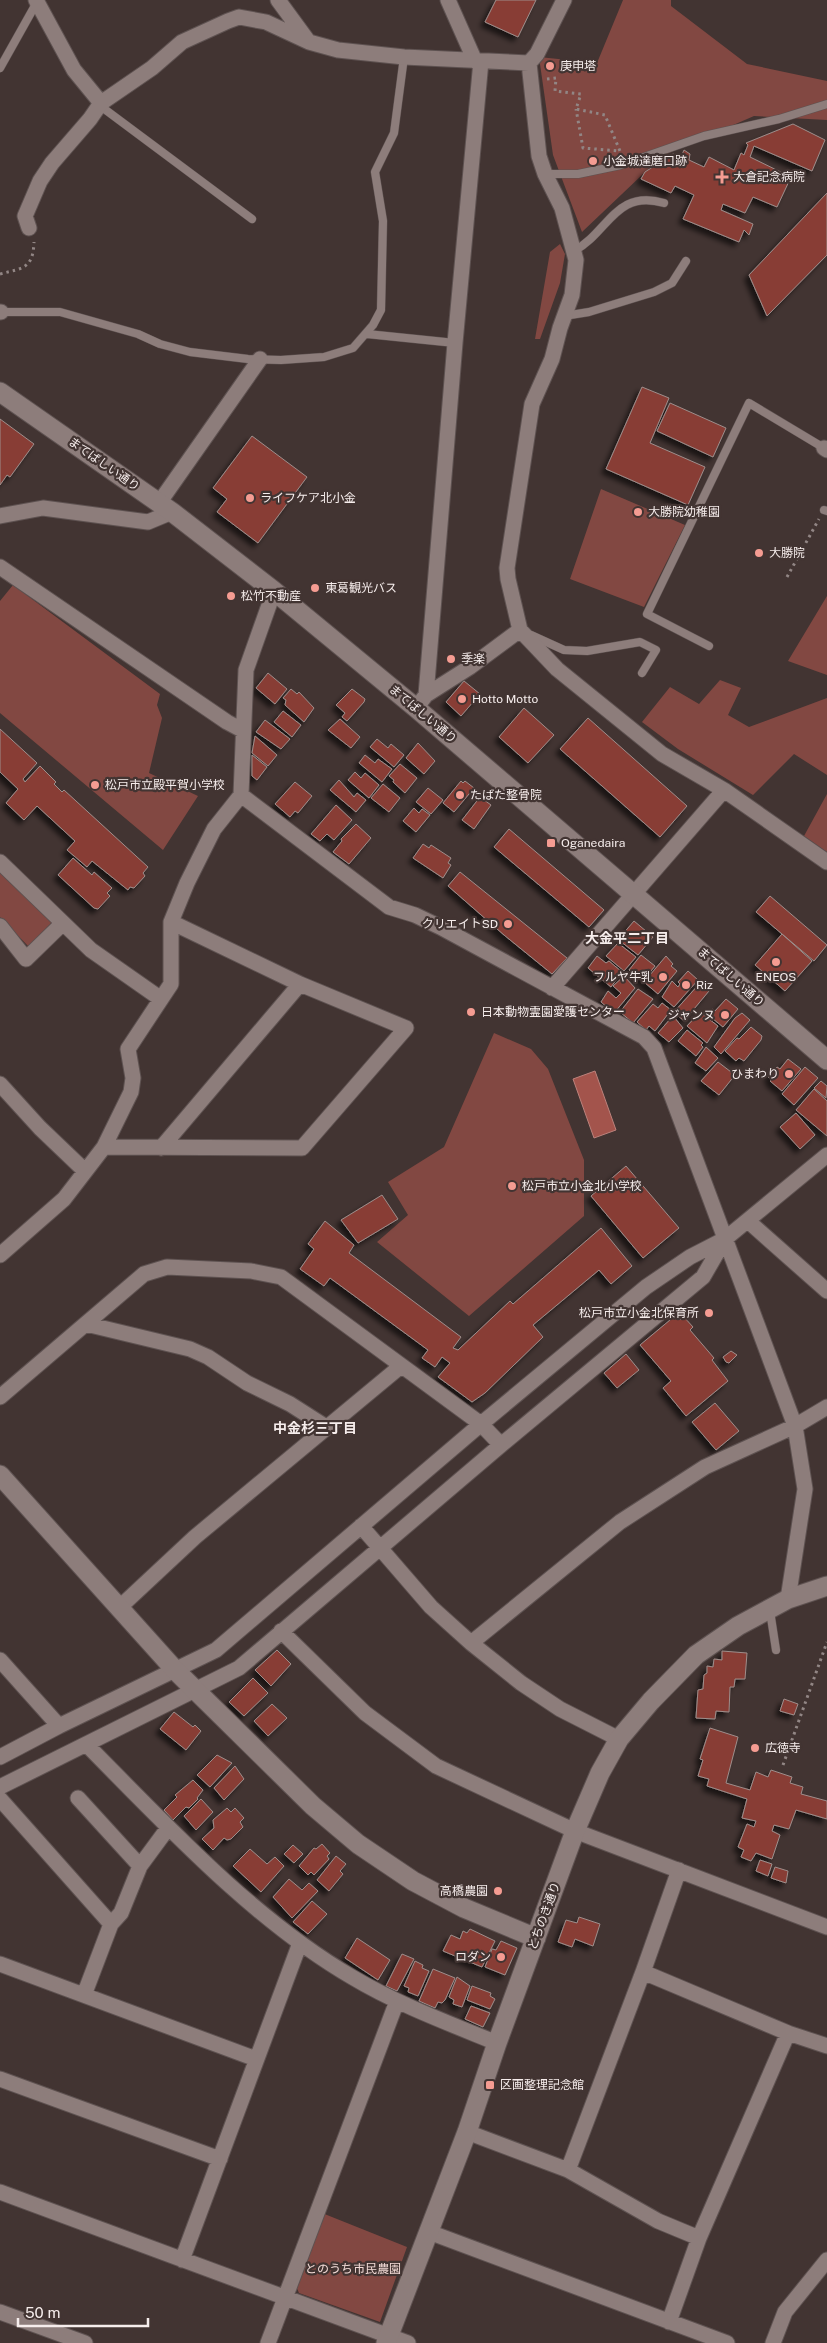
<svg xmlns="http://www.w3.org/2000/svg" width="827" height="2343" font-family="'Public Sans','Noto Sans JP',sans-serif">
<style>
.green{fill:#824842}
.water{fill:#a3544c;stroke:#bc827c}
.building{fill:#883c35;stroke:#9e8e8b;filter:url(#shadow)}
.lines{fill:none;stroke-linecap:round;stroke-linejoin:round}
.service-casing{stroke:#5e5251;stroke-width:9}
.minor-casing{stroke:#5e5251;stroke-width:17}
.tertiary-casing{stroke:#5e5251;stroke-width:21}
.path{stroke:#928685;stroke-width:3;stroke-dasharray:2.5 4;stroke-linecap:butt}
.service{stroke:#8d7d7b;stroke-width:8}
.minor{stroke:#8d7d7b;stroke-width:15}
.tertiary{stroke:#8d7d7b;stroke-width:19}
.poi-dot{fill:#f59c92;stroke:#423432;stroke-width:2}
.labels{text-anchor:middle;dominant-baseline:central;stroke-width:4.5;stroke-linejoin:round;paint-order:stroke}
.poi-label{font-size:12px;fill:#f6edec;stroke:#423432;text-anchor:start}
.street-label{font-size:12px;fill:#f6edec;stroke:#423432}
.park-label{font-size:12px;fill:#f3dbd7;stroke:#423432}
.neighbourhood-label{font-size:14px;font-weight:bold;fill:#f6edec;stroke:#423432}
</style>
<defs>
<filter id="shadow"><feDropShadow dx="-4.5" dy="4.5" stdDeviation="2.5" flood-color="#0009"/></filter>
</defs>
<rect width="100%" height="100%" fill="#423432"/>
<path class="green" d="M623 0H671V6L747 64 827 81V120L754 116 662 156 582 232 553 155 539 57 597 63Z
M560 244 565 254 560 283 540 339H535L550 252Z
M601 489 685 525 644 607 570 579Z
M13 585 160 694 157 705 162 718 149 773 198 796 163 850 0 713V601Z
M827 596V675L788 661Z
M720 680 741 688 728 715 749 727 827 698V775L794 754 753 795 678 749 642 722 670 687 699 704Z
M827 794V852L804 836Z
M0 871 53 921 29 947 0 917Z
M494 1033 531 1049 548 1069 584 1160V1216L469 1316 377 1242 408 1215 388 1182 444 1147Z
M322 2213 407 2247 380 2322 299 2293 296 2286Z"/>
<path class="water" d="M595 1071 616 1130 594 1138 573 1079Z"/>
<path class="building" d="M496 0H536L518 37 485 22Z
M793 124 825 140 812 171 754 146 750 157 791 177 777 207 753 197 745 213 723 204 721 210 753 224 749 235 744 230 739 242 683 219 694 195 675 186 671 193 641 179 645 172 673 154 681 157 684 150 690 154 689 160 704 167 709 157 734 170 741 153 744 155 748 145 746 143Z
M827 193V255L767 316 749 275Z
M642 387 669 398 650 443 705 467 688 505 606 469Z
M670 403 726 428 713 457 657 431Z
M0 419 34 444 10 477 7 475 0 485Z
M252 436 307 477 258 543 217 512 227 499 213 488Z
M268 673 287 689 275 704 256 688Z
M464 681 480 694 461 716 446 702Z
M291 689 297 694 299 692 314 708 304 722 285 705 286 700 283 698Z
M352 689 365 699 364 702 347 721 342 717 345 713 336 705Z
M524 708 554 735 528 763 499 737Z
M283 711 301 725 292 737 274 722Z
M588 718 687 806 660 837 560 749Z
M340 719 360 737 351 748 328 730Z
M265 720 290 739 281 749 256 732Z
M0 729 37 763 23 779 25 782 40 766 56 782 54 784 62 792 64 790 148 867 143 873 145 876 134 888 130 887 128 890 92 861 87 867 67 850 75 841 37 806 24 820 6 803 18 789 0 772Z
M255 736 277 755 268 766 252 753Z
M377 739 388 748 391 744 404 755 394 767 370 747Z
M418 743 435 761 424 774 406 758Z
M252 755 267 767 257 780 252 776Z
M365 755 375 763 378 759 392 769 382 782 359 763Z
M400 764 417 778 405 793 393 782 394 780 389 776Z
M355 772 361 778 365 773 379 785 369 798 348 780Z
M339 780 354 797 357 793 366 800 356 812 330 790Z
M461 781 463 783 465 781 474 788 454 812 443 803Z
M295 782 312 796 298 813 295 811 290 817 275 804Z
M383 784 400 798 389 812 371 798Z
M428 788 443 800 431 814 416 802Z
M480 797 491 805 474 829 462 820Z
M336 805 352 820 334 840 327 834 320 841 311 834Z
M414 808 419 813 422 809 430 815 416 832 403 821Z
M356 824 371 838 349 864 333 852 342 841 341 839Z
M509 829 604 910 589 927 494 847Z
M423 844 429 848 431 845 451 858 448 863 451 865 443 878 413 858Z
M73 858 92 875 94 872 112 888 107 893 110 896 98 909 94 908 58 875Z
M460 872 567 958 552 974 504 935 448 886Z
M770 896 827 945 814 961 756 912Z
M634 921 653 937 638 955 620 941 624 937 622 935Z
M782 934 812 961 785 991 755 965Z
M618 943 636 957 624 971 606 956Z
M641 955 655 966 643 981 629 970Z
M597 956 606 963 609 961 622 972 611 987 588 968Z
M666 956 673 964 671 966 677 971 658 994 644 982Z
M688 971 698 980 674 1007 662 997 672 981 678 987 680 984 678 982Z
M624 976 635 988 614 1013 601 1002 608 991 616 998 621 993 613 986Z
M700 983 709 991 684 1021 674 1012Z
M638 989 653 999 633 1023 620 1012Z
M726 999 738 1009 723 1027 707 1014 712 1009 715 1011Z
M662 1003 671 1010 655 1031 649 1026 646 1030 637 1022 653 1004 658 1008Z
M700 1012 718 1026 707 1043 687 1026Z
M742 1013 750 1020 721 1054 714 1047 735 1018Z
M674 1017 683 1028 669 1042 658 1033 671 1018Z
M751 1027 762 1036 761 1040 744 1061 739 1058 736 1061 725 1051 737 1038 739 1039Z
M687 1030 703 1043 701 1045 703 1047 696 1056 678 1041Z
M706 1047 718 1058 706 1071 695 1063Z
M788 1059 801 1069 782 1091 770 1081 772 1079 768 1077 777 1067 780 1069Z
M718 1062 735 1075 719 1095 701 1081Z
M805 1067 818 1078 794 1105 782 1094Z
M821 1081 827 1086 826 1098 814 1088Z
M814 1089 827 1101V1136L796 1110Z
M796 1113 815 1135 800 1149 780 1127Z
M626 1166 679 1228 643 1258 591 1196Z
M382 1195 398 1219 358 1243 341 1220Z
M325 1221 354 1245 349 1253 461 1337 453 1348 458 1350 510 1301 513 1304 601 1228 632 1266 611 1284 599 1270 533 1325 543 1337 485 1393 472 1402 438 1377 450 1363 442 1357 435 1367 422 1358 428 1350 330 1278 324 1286 300 1269 314 1249 308 1244Z
M676 1315 681 1320 684 1317 693 1327 690 1330 714 1358 712 1360 728 1381 686 1416 663 1388 671 1381 640 1345Z
M731 1351 737 1355 729 1363 726 1362 723 1357Z
M626 1354 639 1370 617 1388 604 1373Z
M715 1403 739 1431 716 1450 692 1422Z
M277 1650 291 1664 271 1686 255 1670Z
M722 1651 747 1653 745 1679H735L734 1687H730L729 1712 716 1711 715 1719 696 1718 698 1690 703 1689 704 1675 707 1673V1666L713 1667 714 1659 722 1660Z
M253 1678 268 1693 244 1716 229 1702Z
M784 1699 798 1704 794 1715 780 1711Z
M272 1704 287 1718 268 1736 254 1721Z
M174 1712 193 1727 195 1725 201 1731 186 1750 160 1729Z
M710 1728 738 1737 726 1783 750 1790 756 1772 768 1777 771 1770 792 1777 790 1783 803 1787 801 1794 827 1801V1819L796 1810 789 1829 774 1825 772 1831 780 1835 772 1859 756 1853 751 1861 741 1857 744 1850 738 1847 747 1824 754 1827 756 1821 742 1818 747 1799 707 1786 709 1779 698 1776 703 1760 700 1759Z
M217 1755 232 1763 210 1787 197 1775Z
M235 1766 244 1779 224 1800 214 1788Z
M193 1780 203 1790 197 1798 198 1799 189 1808 186 1807 173 1820 164 1810 177 1797 175 1795Z
M201 1799 213 1812 196 1830 184 1816Z
M227 1808 231 1812 235 1808 244 1818 240 1822 243 1827 231 1839 227 1840 224 1838 213 1850 202 1839 214 1828 213 1820Z
M322 1844 330 1853 327 1856 329 1859 314 1875 311 1872 308 1875 299 1866 314 1848 316 1849Z
M293 1845 303 1854 294 1863 284 1854Z
M250 1849 267 1864 275 1857 284 1866 261 1892 233 1866Z
M336 1856 346 1864 340 1871 343 1874 329 1891 317 1880Z
M760 1860 772 1864 768 1876 756 1871Z
M775 1867 788 1871 786 1883 771 1878Z
M289 1879 302 1890 309 1883 318 1891 292 1918 273 1897Z
M312 1901 327 1914 308 1934 293 1922Z
M579 1917 600 1924 593 1946 575 1939 572 1947 558 1942 566 1920 577 1923Z
M470 1929 495 1941 482 1967 443 1951 451 1935 460 1939 463 1931 467 1933Z
M357 1938 390 1960 378 1980 345 1958Z
M501 1941 517 1948 505 1975 485 1967 492 1949 496 1950Z
M402 1954 414 1959 397 1991 386 1986Z
M415 1961 423 1965 422 1968 429 1971 418 1996 408 1992 409 1988 404 1986Z
M433 1969 455 1978 445 2000 442 2003 438 2002 435 2008 419 2001Z
M457 1977 470 1986 462 2007 453 2004 454 2000 449 1997Z
M472 1986 491 1993 490 1996 495 1999 490 2009 467 2000Z
M471 2006 490 2013 483 2027 465 2019Z"/>
<g class="lines">
<g class="service-casing">
<path id="service" d="M0 68 37 2
M99 105 252 219
M545 174H578L621 165 704 136 779 119 827 104
M574 251C609 232 615 189 664 203
M1 312H60L138 334 160 344 190 352 248 359 281 360 324 357 353 348 373 325 381 310 383 221 375 172 394 133 404 57
M564 316 589 312 654 292 672 283 686 261
M367 334 455 343
M824 510 827 511
M531 635 564 650 587 651 640 642 656 650 642 673
M709 646 647 614 749 403 824 448
M770 1611 776 1650"/>
</g>
<g class="minor-casing">
<path id="minor" d="M36 0 74 70 101 103
M278 0 308 41
M448 0 475 61
M564 0 537 54 529 63 539 156 545 174 562 208 576 260 572 295 560 328 552 359 532 404 507 568 508 579 520 630 557 669 662 754 724 790 827 862
M29 228 25 216 40 181 52 163 90 119 101 103 152 68 182 42 228 21 239 17 266 22 309 42 338 50 404 57 529 63
M0 312H1
M824 448 827 450
M159 503 260 359
M0 516 43 508 148 522 172 512
M0 567 227 722 242 730
M426 695 470 667 520 630
M416 708 426 695 455 343 481 61
M241 795 389 907 415 915 440 927 644 1037 654 1048 795 1426 805 1489 788 1599
M0 862 91 950 161 999
M0 926 26 959 63 923
M552 988 724 790
M0 1084 40 1128 85 1171
M104 1147 302 1148 406 1028 300 984 171 922
M161 1148 300 984
M748 1221 827 1291
M0 1255 64 1199 104 1147 131 1092 133 1078 128 1049 171 984V922L187 883 214 829 241 795 246 670 274 591
M86 1324 190 1349 208 1357 247 1383 290 1404 326 1427
M0 1397 144 1274 167 1267 251 1271 281 1277 481 1424 501 1445
M361 1526 431 1607 471 1643 521 1683 560 1709 619 1739
M120 1607 195 1537 401 1366
M281 1631 365 1713 436 1766 575 1831 827 1927
M471 1643 620 1522 705 1467 795 1426 827 1407
M0 1660 59 1726
M87 1745C166 1825 254 1920 352 1977 397 2004 448 2023 497 2043
M0 1757 59 1726 216 1650 481 1424 646 1287 690 1257 725 1239 827 1155
M0 1787 239 1668 501 1445 703 1277 725 1239
M78 1798 140 1866
M0 1799 111 1924
M679 1870 643 1972 568 2170 658 2221 699 2238
M0 1964 256 2059
M643 1972 788 2033 827 2046
M84 1995 111 1924 121 1913 140 1866 168 1828
M0 2079 220 2159
M467 2132 568 2170
M0 2192 408 2343
M429 2232 727 2343
M182 2260 300 1943
M0 2312 85 2343
M669 2322 699 2238 788 2033
M268 2343 397 2001
M773 2343 785 2312 827 2260"/>
</g>
<g class="tertiary-casing">
<path id="tertiary" d="M0 392 172 512 274 591 416 708 827 1060
M0 1475 176 1671 313 1806 358 1844 413 1881 464 1908 536 1938
M386 2343 467 2132 497 2043 575 1831 600 1773 619 1739 651 1701 696 1655 738 1626 788 1599 827 1586"/>
</g>
<path class="path" d="M547 79 556 78 555 91 581 94 576 109 605 115 620 151 583 148 576 109
M0 274C23 268 33 269 34 242
M787 577 819 519
M783 1765 827 1642"/>
<use href="#service" class="service"/>
<use href="#minor" class="minor"/>
<use href="#tertiary" class="tertiary"/>
</g>
<g class="poi-dot">
<circle cx="550" cy="66" r="5"/>
<circle cx="593" cy="161" r="5"/>
<path d="M719.5 169.5h5v5h5v5h-5v5h-5v-5h-5v-5h5z"/>
<circle cx="250" cy="498" r="5"/>
<circle cx="638" cy="512" r="5"/>
<circle cx="759" cy="553" r="5"/>
<circle cx="315" cy="588" r="5"/>
<circle cx="231" cy="596" r="5"/>
<circle cx="451" cy="659" r="5"/>
<circle cx="462" cy="699" r="5"/>
<circle cx="95" cy="785" r="5"/>
<circle cx="460" cy="795" r="5"/>
<rect x="546" y="838" width="10" height="10" rx="2.5"/>
<circle cx="508" cy="924" r="5"/>
<circle cx="776" cy="962" r="5"/>
<circle cx="663" cy="977" r="5"/>
<circle cx="686" cy="985" r="5"/>
<circle cx="471" cy="1012" r="5"/>
<circle cx="725" cy="1015" r="5"/>
<circle cx="789" cy="1074" r="5"/>
<circle cx="512" cy="1186" r="5"/>
<circle cx="709" cy="1313" r="5"/>
<circle cx="755" cy="1748" r="5"/>
<circle cx="498" cy="1891" r="5"/>
<circle cx="501" cy="1957" r="5"/>
<rect x="485" y="2080" width="10" height="10" rx="2.5"/>
</g>
<g class="labels">
<g class="poi-label">
<text x="560" y="66">庚申塔</text>
<text x="603" y="161">小金城達磨口跡</text>
<text x="733" y="177">大倉記念病院</text>
<text x="260" y="498">ライフケア北小金</text>
<text x="648" y="512">大勝院幼稚園</text>
<text x="769" y="553">大勝院</text>
<text x="325" y="588">東葛観光バス</text>
<text x="241" y="596">松竹不動産</text>
<text x="461" y="659">季楽</text>
<text x="472" y="699">Hotto Motto</text>
<text x="105" y="785">松戸市立殿平賀小学校</text>
<text x="470" y="795">たばた整骨院</text>
<text x="561" y="843">Oganedaira</text>
<text x="498" y="924" text-anchor="end">クリエイトSD</text>
<text x="653" y="977" text-anchor="end">フルヤ牛乳</text>
<text x="776" y="977" text-anchor="middle">ENEOS</text>
<text x="696" y="985">Riz</text>
<text x="481" y="1012">日本動物霊園愛護センター</text>
<text x="715" y="1015" text-anchor="end">ジャンヌ</text>
<text x="779" y="1074" text-anchor="end">ひまわり</text>
<text x="522" y="1186">松戸市立小金北小学校</text>
<text x="699" y="1313" text-anchor="end">松戸市立小金北保育所</text>
<text x="765" y="1748">広徳寺</text>
<text x="488" y="1891" text-anchor="end">高橋農園</text>
<text x="491" y="1957" text-anchor="end">ロダン</text>
<text x="500" y="2085">区画整理記念館</text>
</g>
<g class="street-label">
<text transform="translate(104 464) rotate(35)">まてばしい通り</text>
<text transform="translate(423 714) rotate(40)">まてばしい通り</text>
<text transform="translate(731 977) rotate(41)">まてばしい通り</text>
<text transform="translate(544 1916) rotate(-70)">とちのき通り</text>
</g>
<g class="park-label">
<text x="353" y="2269">とのうち市民農園</text>
</g>
<g class="neighbourhood-label">
<text x="627" y="938">大金平二丁目</text>
<text x="315" y="1428">中金杉三丁目</text>
</g>
</g>
<path d="M18 2318v8h130v-8" fill="none" stroke="#f6edec" stroke-width="2.5"/>
<text x="25" y="2318" font-size="15" fill="#f6edec" stroke="#423432" stroke-width="4" paint-order="stroke">50 m</text>
</svg>
